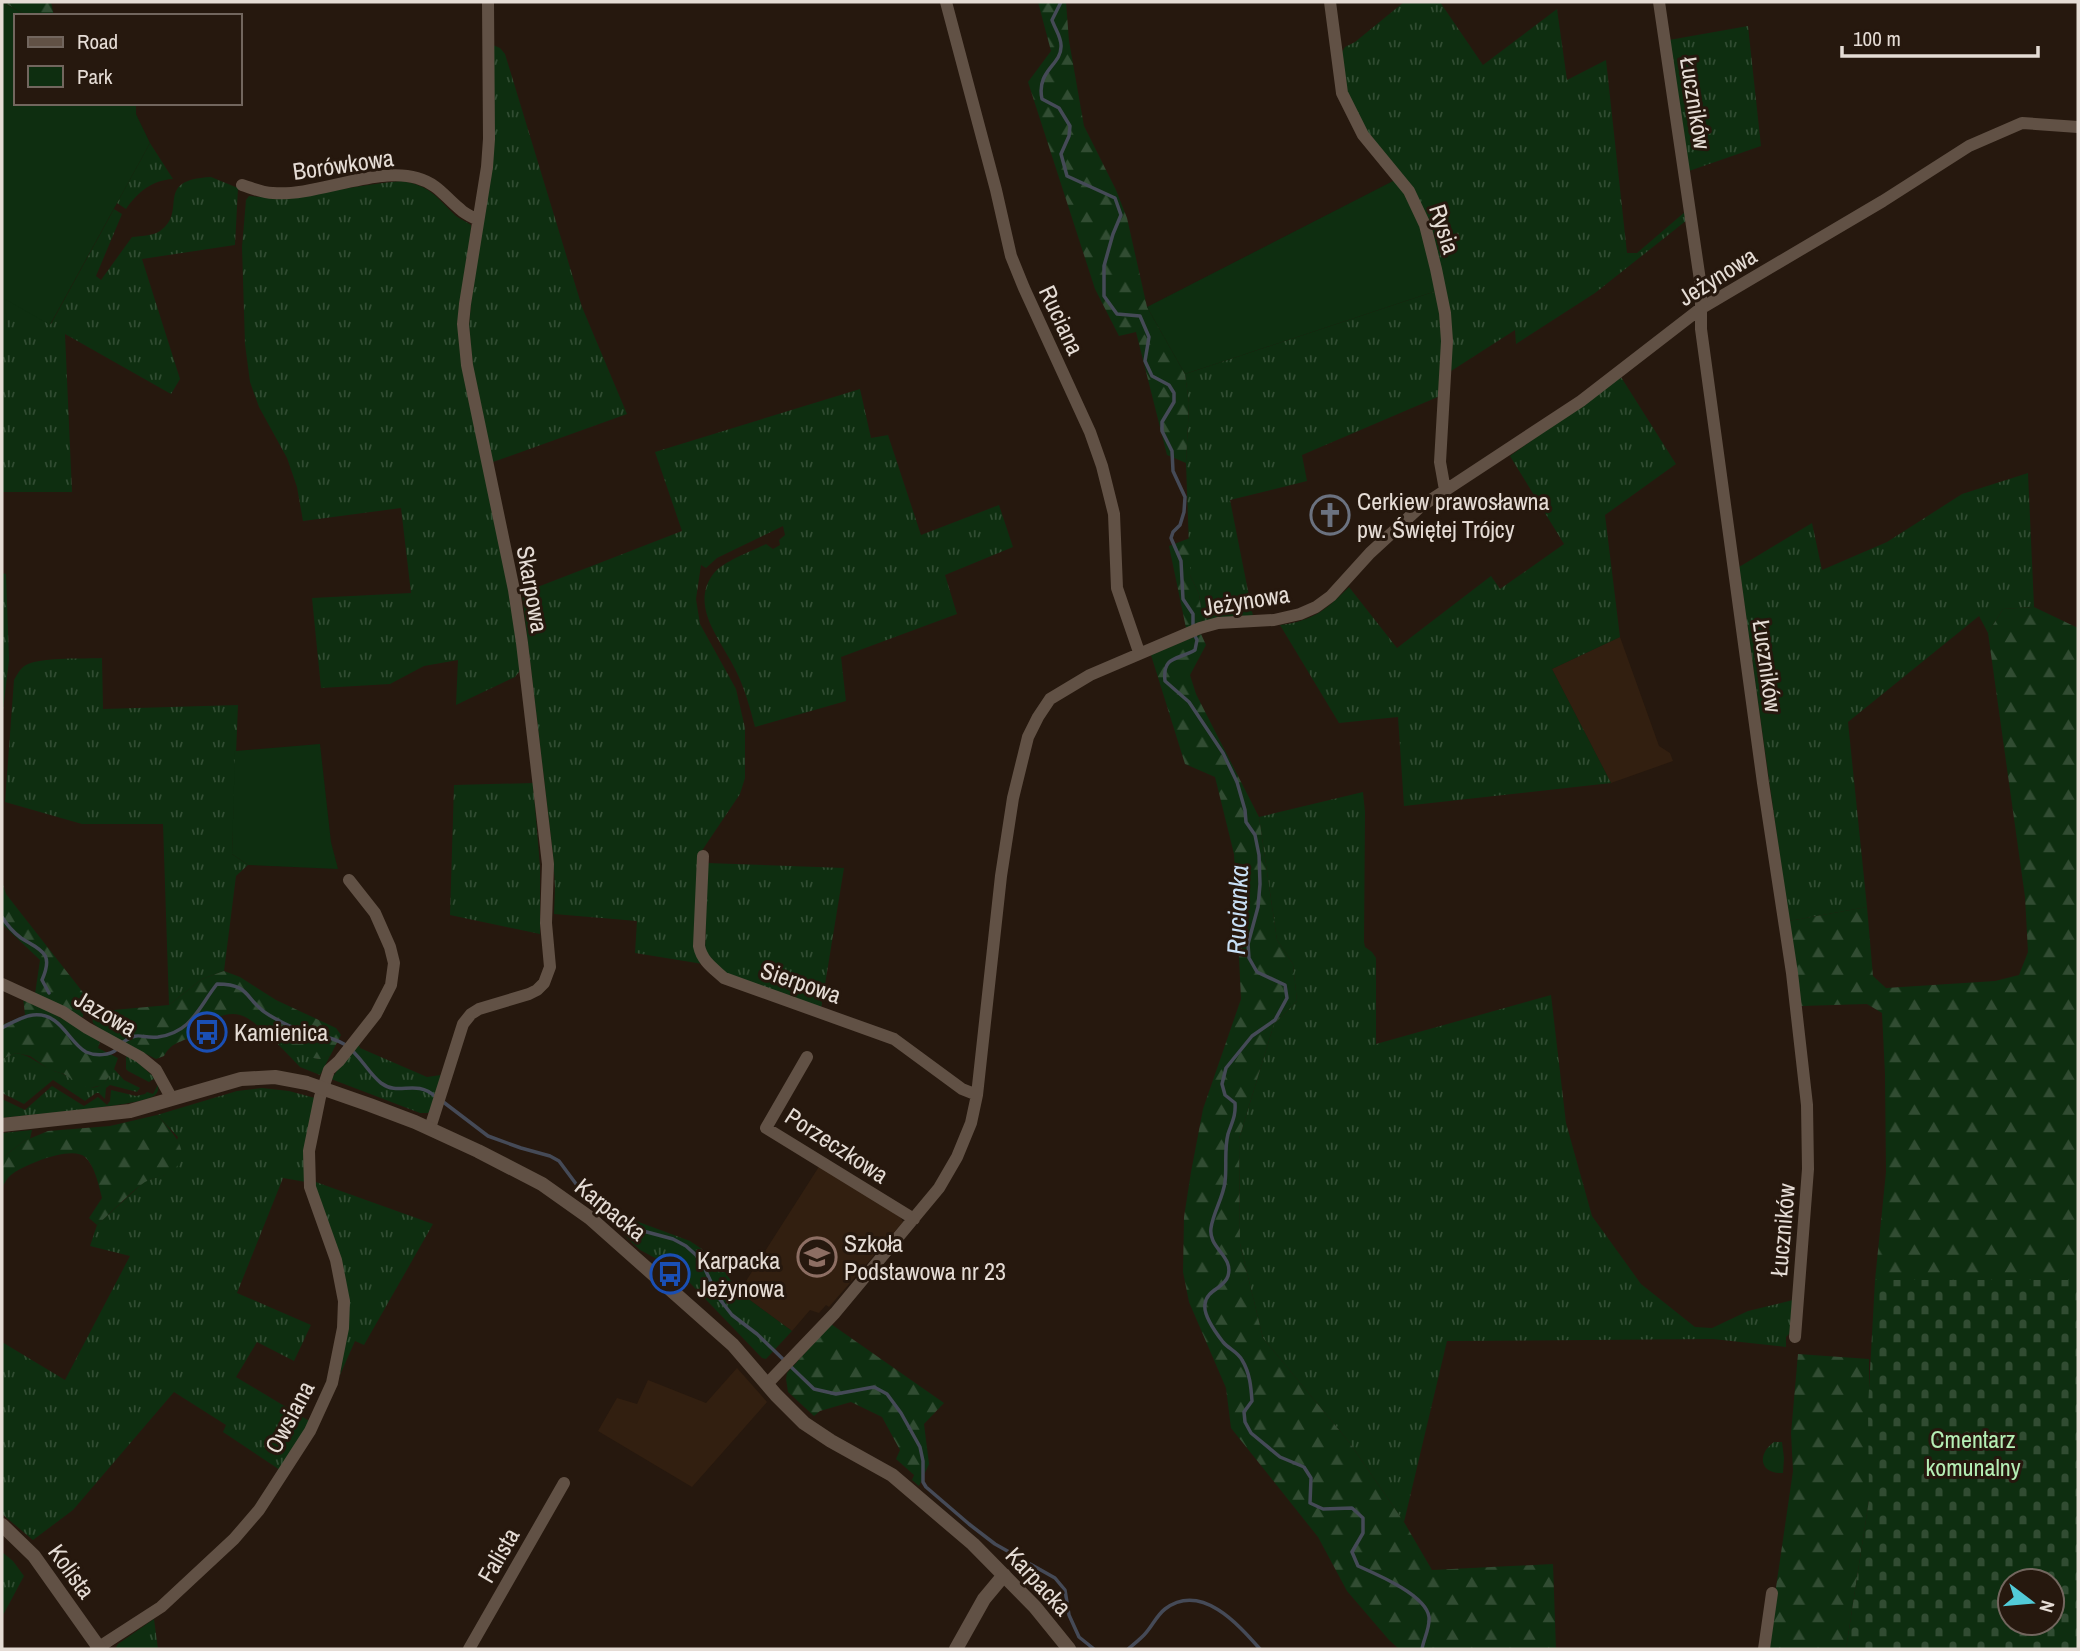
<svg xmlns="http://www.w3.org/2000/svg" width="2080" height="1651" font-family="'Archivo Narrow',sans-serif">
<style>
.built{fill:#321f10}
.grass{fill:url(#grass-tufts)}
.forest{fill:url(#forest-firs)}
.cemetery{fill:url(#cemetery-stones);fill-rule:evenodd}
.green{fill:#0e2e10}
.lines{fill:none;stroke-linecap:round;stroke-linejoin:round}
.stream{stroke:#454a57;stroke-width:3.5}
.minor{stroke:#615145;stroke-width:12}
.tertiary{stroke:#615145;stroke-width:14}
.labels{text-anchor:middle;dominant-baseline:central;stroke-width:6;stroke-linejoin:round;paint-order:stroke}
.street-label{font-size:24px;fill:#e5dcd5;stroke:#26180e}
.poi-label{font-size:24px;fill:#e5dcd5;stroke:#26180e;text-anchor:start}
.park-label{font-size:24px;fill:#b5efb5;stroke:#26180e}
.water-label{font-size:26px;font-style:italic;fill:#c8dff5;stroke:#26180e}
</style>
<defs>
<pattern id="grass-tufts" width="24" height="20" patternUnits="userSpaceOnUse" patternTransform="scale(1.75)"><rect width="24" height="20" fill="#0e2e10"/><path d="M3 7l-1-3M5 7V3M7 7l1-3M15 17l-1-3M17 17v-4M19 17l1-3" fill="none" stroke="#314c32"/></pattern>
<pattern id="forest-firs" width="22" height="20" patternUnits="userSpaceOnUse" patternTransform="scale(1.75)"><rect width="22" height="20" fill="#0e2e10"/><path d="M5 1l3.5 6h-7zM16 11l3.5 6h-7z" fill="#314c32"/></pattern>
<pattern id="cemetery-stones" width="16" height="16" patternUnits="userSpaceOnUse" patternTransform="scale(1.75)"><rect width="16" height="16" fill="#0e2e10"/><path d="M2 7V4a2 2 0 0 1 4 0v3zM10 15v-3a2 2 0 0 1 4 0v3z" fill="#314c32"/></pattern>
</defs>
<rect width="100%" height="100%" fill="#26180e"/>
<path class="built" d="M1620 637 1659 746 1670 753 1673 761 1611 783 1552 669Z
M820 1165 899 1214 903 1222 829 1307 826 1305 819 1313 810 1310 792 1331 739 1292Z
M737 1368 767 1402 692 1487 598 1431 617 1398 637 1404 648 1380 706 1403Z"/>
<path class="grass" d="M1404 2H1440L1483 65 1557 9 1567 80 1606 60 1627 253H1637L1686 211 1687 220 1595 293 1516 344 1515 330 1448 373 1428 224 1367 133 1346 91 1342 52 1345 47 1355 42Z
M1748 26 1761 146 1689 171 1669 40Z
M493 45 500 48 505 54 582 307 627 414 493 462 474 378 469 327Z
M150 143 173 179C152 180 138 192 126 209L117 203Z
M211 177 238 188 235 245 142 259 180 379 171 394 65 334 72 492H2V328H7L4 298 51 324 114 209 122 214 96 276 101 280 132 237C141 236 152 236 160 231 189 211 152 180 211 177Z
M401 181C431 186 435 196 456 216 461 220 466 221 471 225L462 364 509 591 520 662 519 672 515 677 456 705 458 660 424 666 390 684 321 688 312 598 411 593 401 508 303 521 297 487 287 458 259 407 250 382 245 344 242 247 246 200 249 196C300 201 351 185 401 181Z
M1436 291 1442 313 1440 396 1302 455 1307 481 1230 500 1253 616 1203 623 1199 594 1190 575 1186 463 1189 403 1185 374Z
M1621 377 1676 464 1605 515 1620 637 1552 669 1611 783 1404 806 1398 717 1339 723 1280 625C1313 621 1326 610 1349 587L1397 648 1491 576 1500 589 1564 544 1510 456Z
M860 389 871 438 888 435 921 535 999 505 1013 547 945 575 957 614 841 657 846 701 755 727C750 708 745 689 736 671 722 641 688 606 714 573 724 561 752 551 766 544L773 549 780 545 779 540 785 535 783 526 717 558 706 568 701 565 696 599 700 624 736 689 745 728V778L740 794 701 852 703 964 635 953 637 921 554 914 555 887 553 855 522 593 682 531 655 452Z
M2028 473 2034 607 2003 609 1988 633 1979 616 1848 722 1867 907 1789 921 1739 567 1812 523 1822 570 1887 542 1962 494Z
M2 573 6 574 9 660 2 719Z
M102 658 103 709 238 705 232 854 248 865 236 876 224 971 202 979 169 1005 163 824H82L5 802 14 680C18 673 21 667 28 664 45 657 84 659 102 658Z
M533 783 540 866V934L450 915 454 785Z
M1363 792 1365 812 1364 942 1365 947 1372 952 1376 958V1044L1551 995 1566 1123 1592 1216 1641 1284 1695 1327 1712 1328 1748 1311 1793 1300 1791 1332 1786 1337V1347L1713 1339 1447 1341 1404 1522 1349 1442 1263 1338 1240 1244 1239 1139 1274 1024 1297 1001 1293 964 1277 940 1259 817Z
M707 863 844 868 821 1009 726 975 705 956Z
M271 1037 298 1052 318 1059 330 1056 320 1075 300 1067Z
M358 1042 360 1048 427 1077 441 1075 433 1107 428 1113H420L331 1079Z
M16 1053C32 1056 38 1064 52 1070 55 1072 59 1072 63 1074 86 1084 95 1101 114 1069L124 1080 140 1088 137 1092 110 1085 106 1088 105 1099 99 1093H96L85 1101 53 1080 24 1104 2 1093V1059Z
M126 1056 136 1061 155 1078 149 1082 128 1071 126 1069Z
M158 1085C158 1089 159 1091 155 1095 145 1106 24 1115 2 1118V1099L25 1110 52 1086 84 1106 98 1097 107 1105 110 1101 111 1090 136 1096 145 1094 147 1092 153 1094Z
M262 1088 289 1091 315 1098 306 1182 283 1178 237 1293 311 1325 294 1361 257 1342 236 1377 311 1422 280 1470 223 1432 226 1425 174 1392 73 1510 33 1540 2 1514V1342L65 1380 130 1256 90 1246 97 1225 145 1181 165 1175 178 1137 157 1115 237 1091Z
M32 1130 30 1139 24 1141 2 1158V1133Z
M313 1181 433 1224 364 1345 355 1341 340 1375 347 1324Z
M636 1221 690 1241 715 1258 739 1292 792 1331 766 1359 762 1358 690 1283 663 1260 661 1261 640 1250 625 1236Z
M1774 1442H1782L1784 1458 1783 1473C1759 1474 1757 1454 1774 1442Z
M2 1552 13 1561 24 1576 2 1617Z
M154 1619 158 1649H115L118 1644Z"/>
<path class="forest" d="M3 2H51L54 16H28Z
M1038 2H1066L1069 41 1084 126 1116 190 1127 218 1147 307 1185 374 1189 403 1186 463 1167 455 1136 332 1119 336 1095 289 1028 82 1051 51Z
M1190 538V575L1199 594 1203 623 1186 628 1169 546Z
M2034 607 2078 628V1280H1875L1886 1172 1885 1074 1882 1013 1867 1004 1801 1006 1789 921 1867 907 1873 976 1886 988 1995 981 2019 975 2028 952 2025 897 1988 633 2003 609Z
M1201 634 1206 645 1190 675 1196 694 1259 817 1277 940 1293 964 1297 1001 1274 1024 1239 1139 1240 1244 1263 1338 1349 1442 1404 1522 1432 1570 1553 1564 1556 1649H1399L1389 1640 1347 1591 1318 1537 1231 1428 1226 1388 1189 1302 1183 1272 1184 1217 1191 1172 1203 1109 1241 999 1234 854 1215 777 1185 764 1151 655Z
M2 881 6 894 85 995 83 1017H78L35 994 40 960 2 924Z
M224 971 240 977 276 1000 336 1028 341 1035 330 1056C327 1057 323 1058 320 1059 308 1059 278 1044 269 1036 250 1019 240 1006 211 1020 204 1024 201 1030 195 1034 181 1044 173 1040 164 1056L156 1059 103 1032 93 1023 91 1012 169 1005 202 979Z
M23 997C50 1011 75 1026 100 1042L98 1048 118 1058 113 1072 102 1085 90 1088 80 1085 64 1074 50 1070 30 1056 16 1053 2 1059V1025L25 1015Z
M157 1115C174 1134 200 1159 163 1176 158 1178 152 1178 147 1181 135 1187 109 1215 97 1225L89 1218 102 1198C99 1186 95 1166 85 1157 72 1145 23 1165 11 1175 7 1178 4 1184 2 1188V1158L24 1141 48 1131 110 1126Z
M831 1324 944 1403 924 1424 929 1464 919 1486 912 1480 914 1475 896 1459 900 1450 882 1417 851 1402 820 1411 814 1416 788 1392 786 1379 787 1373Z
M1798 1354 1869 1359V1500L1846 1649H1767L1793 1471 1791 1433Z"/>
<path class="cemetery" d="M1875 1280H2078V1649H1846L1869 1500 1868 1407ZM2010 1581H2052V1623H2010Z"/>
<path class="green" d="M2 2 28 16H16V103H136V114L150 143 50 325 5 299 7 328H2Z
M1395 180C1422 211 1427 252 1436 291L1185 374 1147 307Z
M320 744 331 842 338 869 248 865 232 854 235 751Z"/>
<g class="lines">
<path class="stream" d="M1061 2 1052 20C1055 29 1062 38 1061 47 1061 65 1036 71 1042 99L1059 108 1070 126 1069 136 1061 154 1067 176 1115 198 1121 215 1113 234 1104 266V296L1117 314 1140 316 1149 337 1145 361 1152 376 1169 385 1174 393V402L1162 422V431L1172 451 1173 471 1185 497 1184 512 1180 525 1173 532 1171 538 1181 561 1183 599 1193 614V626
M1194 634 1197 640 1195 650C1179 660 1162 655 1165 681L1189 702 1223 753 1237 782 1245 810 1246 822 1255 835 1259 855 1260 884 1258 907 1248 944 1249 958 1257 972 1285 985 1287 998 1275 1020 1252 1036 1226 1068 1222 1084 1225 1095 1235 1103C1236 1116 1232 1122 1228 1134 1224 1150 1227 1166 1225 1182 1223 1198 1213 1213 1211 1228 1208 1248 1234 1256 1228 1276 1224 1289 1207 1289 1205 1304 1203 1315 1216 1333 1223 1342 1229 1349 1238 1352 1242 1360 1250 1373 1251 1387 1252 1401L1244 1412 1245 1422 1251 1433 1280 1457 1304 1467 1311 1478 1310 1503 1323 1509 1352 1508 1363 1518V1533L1352 1552 1358 1566C1376 1574 1426 1595 1429 1617 1430 1628 1424 1638 1422 1649
M2 917C7 925 13 932 21 938 42 951 54 953 42 980L49 993
M2 1028C11 1023 23 1016 33 1015 61 1012 68 1042 86 1052 95 1056 110 1056 117 1049
M122 1043C139 1030 141 1039 158 1037 192 1032 198 1008 217 984 252 984 244 1000 269 1015 279 1021 292 1028 303 1031 319 1036 328 1035 344 1044 360 1054 367 1072 381 1083 400 1097 414 1078 436 1097
M442 1101 488 1136 521 1148 550 1156 559 1161 588 1200 617 1224 673 1239 686 1246 696 1255 704 1267 718 1297 732 1315 757 1334 814 1389 836 1394 874 1387 887 1394 901 1413 920 1447 923 1461V1482L926 1487 969 1524 995 1544 1055 1578 1065 1590 1069 1615 1079 1637 1094 1649
M1128 1649C1133 1645 1139 1640 1144 1635 1152 1627 1156 1616 1165 1609 1201 1582 1238 1624 1260 1649"/>
<path class="minor" d="M946 2 996 190 1011 256 1024 288 1090 432 1102 466 1114 514 1117 588 1139 652
M1330 2 1342 93 1363 135 1409 191 1425 225 1436 269 1445 313 1447 341 1440 462 1445 490
M1659 2 1701 287V329L1763 783 1792 973 1807 1105 1808 1169 1795 1337
M242 185C252 188 262 193 273 193 315 197 377 166 417 178 438 184 444 196 460 209 465 214 472 217 478 220
M703 856 699 946C702 961 713 968 724 978L894 1039 962 1089 977 1095
M2 984 63 1012 87 1028 140 1057 156 1070 172 1099
M807 1057 766 1128 914 1219
M430 1128 463 1024 471 1014 479 1009 529 994 537 990 544 983 550 967 546 923 548 864 522 643 514 590 467 365 463 324 465 304 487 167 489 139 488 2
M767 1384 835 1313 939 1188 957 1157 971 1123 977 1095 1001 876 1013 798 1028 737 1038 717 1050 699 1090 675 1200 628 1218 623 1274 620 1300 614 1316 607 1331 596 1370 553 1420 507 1581 401 1700 309 1883 201 1969 146 2022 123 2078 127
M96 1649 161 1607 234 1539 259 1510 310 1431 332 1383 343 1328 344 1301 336 1260 310 1187 309 1151 320 1097 329 1070 339 1061 376 1014 391 985 394 963 390 947 375 913 349 880
M469 1649 564 1483
M1764 1649 1772 1593"/>
<path class="tertiary" d="M2 1125 130 1111 241 1079 275 1077 307 1083 370 1105 415 1122 478 1151 542 1184 590 1218 733 1345 776 1395 804 1423 831 1441 892 1475 973 1544 1035 1607 1069 1649
M2 1525 34 1556 100 1649
M956 1649 984 1599 1004 1575"/>
</g>
<defs>
<g id="church-ring" transform="scale(2.0125)"><circle r="9.5" fill="#26180e" stroke="#6b7280" stroke-width="1.5"/><path d="M-1.2-6h2.4v3.5h3.3v2.4h-3.3V6h-2.4V-.1h-3.3v-2.4h3.3Z" fill="#6b7280"/></g>
<g id="bus-ring" transform="scale(2.0125)"><circle r="9.5" fill="#26180e" stroke="#1a4fb4" stroke-width="1.5"/><path d="M-5-6H5V4H4V6H2V4H-2V6H-4V4H-5ZM-3.5-4V0h7V-4ZM-3.5 1.2v1.5H-2V1.2ZM2 1.2v1.5H3.5V1.2Z" fill="#1a4fb4"/></g>
<g id="school-ring" transform="scale(2.0125)"><circle r="9.5" fill="#26180e" stroke="#8d6e63" stroke-width="1.5"/><path d="M0-5L7-2L0 1L-7-2ZM-4 1L0 2.5L4 1V4Q0 6-4 4Z" fill="#8d6e63"/></g>
</defs>
<g fill-rule="evenodd">
<use href="#church-ring" x="1330" y="515"/>
<use href="#bus-ring" x="207" y="1032"/>
<use href="#school-ring" x="817" y="1257"/>
<use href="#bus-ring" x="670" y="1274"/>
</g>
<g class="labels">
<g class="street-label">
<text transform="translate(1696 103) rotate(81)">Łuczników</text>
<text transform="translate(343 164) rotate(-8)">Borówkowa</text>
<text transform="translate(1445 229) rotate(72)">Rysia</text>
<text transform="translate(1717 276) rotate(-32)">Jeżynowa</text>
<text transform="translate(1062 320) rotate(65)">Ruciana</text>
<text transform="translate(533 589) rotate(80)">Skarpowa</text>
<text transform="translate(1246 600) rotate(-9)">Jeżynowa</text>
<text transform="translate(1768 666) rotate(82)">Łuczników</text>
<text transform="translate(801 982) rotate(19)">Sierpowa</text>
<text transform="translate(106 1013) rotate(30)">Jazowa</text>
<text transform="translate(837 1145) rotate(33)">Porzeczkowa</text>
<text transform="translate(611 1209) rotate(39)">Karpacka</text>
<text transform="translate(1782 1230) rotate(-85)">Łuczników</text>
<text transform="translate(289 1417) rotate(-62)">Owsiana</text>
<text transform="translate(498 1555) rotate(-60)">Falista</text>
<text transform="translate(72 1571) rotate(54)">Kolista</text>
<text transform="translate(1039 1581) rotate(47)">Karpacka</text>
</g>
<g class="poi-label">
<text x="1357" y="501">Cerkiew prawosławna<tspan x="1357" dy="28">pw. Świętej Trójcy</tspan></text>
<text x="234" y="1032">Kamienica</text>
<text x="844" y="1243">Szkoła<tspan x="844" dy="28">Podstawowa nr 23</tspan></text>
<text x="697" y="1260">Karpacka<tspan x="697" dy="28">Jeżynowa</tspan></text>
</g>
<g class="park-label">
<text x="1973" y="1439">Cmentarz<tspan x="1973" dy="28">komunalny</tspan></text>
</g>
<g class="water-label">
<text transform="translate(1237 910) rotate(-88)">Rucianka</text>
</g>
</g>
<rect width="2080" height="1651" fill="none" stroke="#e5dcd5" stroke-width="7"/>
<rect x="14" y="14" width="228" height="91" fill="#26180e" stroke="#72665e" stroke-width="2"/>
<rect x="28" y="37" width="35" height="10" fill="#615145" stroke="#72665e" stroke-width="2"/>
<text x="77" y="49" font-size="21" fill="#e5dcd5">Road</text>
<rect x="28" y="66" width="35" height="21" fill="#0e2e10" stroke="#72665e" stroke-width="2"/>
<text x="77" y="84" font-size="21" fill="#e5dcd5">Park</text>
<g transform="translate(2031 1602) rotate(106)"><circle r="33" fill="#26180e" stroke="#72665e" stroke-width="2"/>
<path d="M0-5L12 26L0 18L-12 26Z" fill="#52cbd8"/>
<text y="-10" font-size="19" font-weight="bold" text-anchor="middle" fill="#e5dcd5">N</text>
</g>
<path d="M1842 46v10h196v-10" fill="none" stroke="#e5dcd5" stroke-width="3.5"/>
<text x="1853" y="46" font-size="21" fill="#e5dcd5" stroke="#26180e" stroke-width="5" paint-order="stroke">100 m</text>
</svg>
